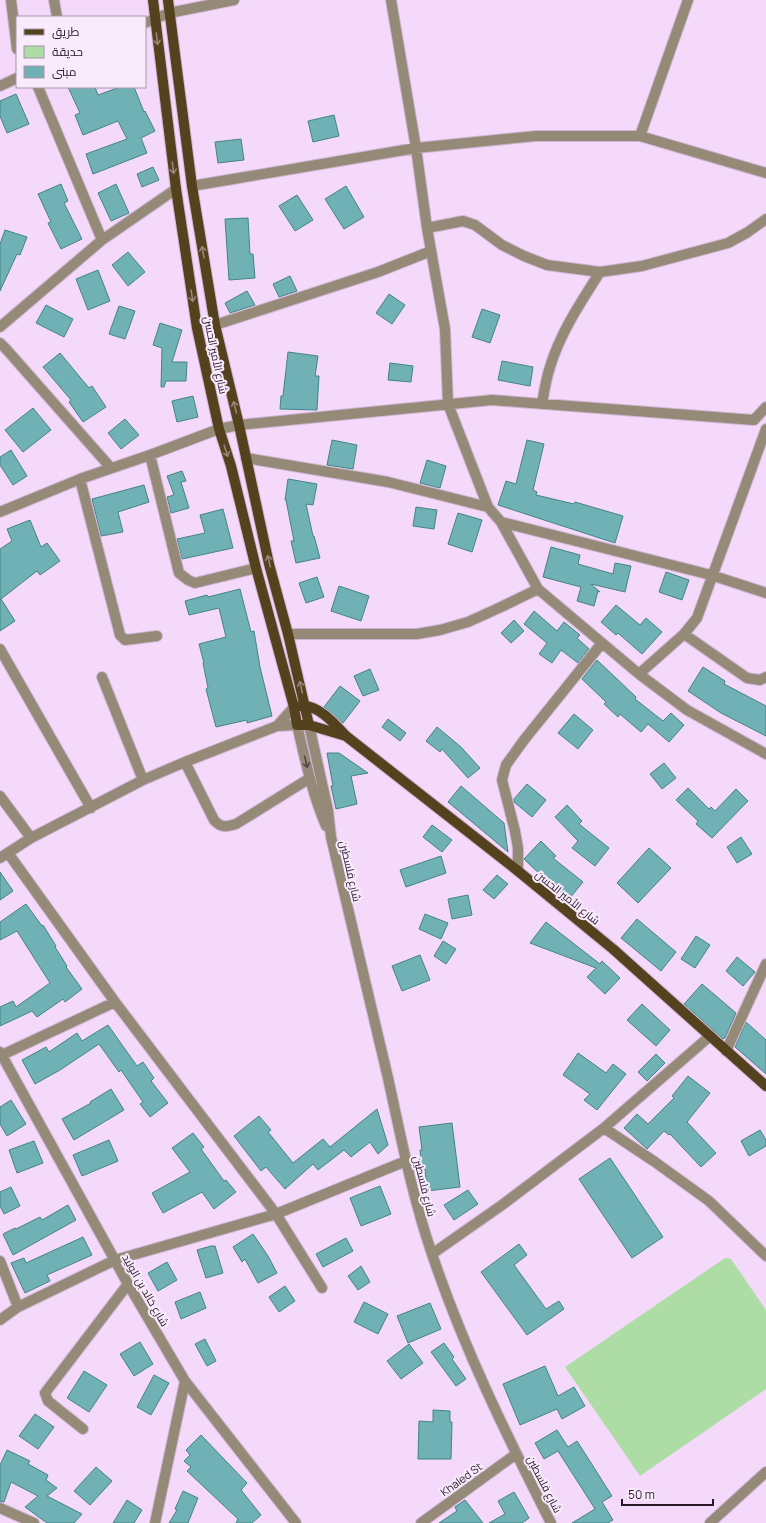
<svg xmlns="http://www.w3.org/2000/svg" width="766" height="1523" font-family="Manrope,Cairo,sans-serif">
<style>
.green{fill:#addda5}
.building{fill:#70b1b5;stroke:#428488}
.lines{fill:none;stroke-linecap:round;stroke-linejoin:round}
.minor-casing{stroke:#d0b6d4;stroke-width:12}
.primary-casing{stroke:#d0b6d4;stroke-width:12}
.minor{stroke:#958a77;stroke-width:10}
.primary{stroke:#54411e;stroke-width:10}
.oneway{stroke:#968577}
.oneway2{stroke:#524647}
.labels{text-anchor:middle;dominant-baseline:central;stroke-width:4;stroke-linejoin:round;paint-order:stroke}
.street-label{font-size:11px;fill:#251827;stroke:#faebfc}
</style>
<rect width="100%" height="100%" fill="#f5d9fa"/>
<path class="green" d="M725 1258 731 1259 766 1310V1389L640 1476 565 1367Z"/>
<path class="building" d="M68 87H95L98 95 120 87H134L144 112 145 111 155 131 141 138 147 153 93 174 86 154 127 139 118 121 83 135 75 115 80 113Z
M16 94 29 124 7 133 0 116V101Z
M334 115 339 136 313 142 308 121Z
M241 139 244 160 218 163 215 142Z
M153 167 159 180 142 187 137 174Z
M61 184 68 201 64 203 82 239 61 249 48 223 51 222 38 194Z
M116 184 129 213 111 221 98 193Z
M346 186 364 217 344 229 325 199Z
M297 195 313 220 295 231 279 206Z
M248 218 250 254H253L255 278 229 280 225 219Z
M5 230 27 237 20 255 17 254 0 291V244Z
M128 252 145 272 128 286 112 265Z
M98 270 110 301 88 310 76 279Z
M290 276 297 291 279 297 273 284Z
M247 291 255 305 230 313 225 303Z
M389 294 405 305 392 324 376 313Z
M46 305 73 319 64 337 36 323Z
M119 306 135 311 125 339 109 334Z
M482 309 500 315 490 343 472 337Z
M160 323 182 330 172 362H187L186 381H166L164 387H161L162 348 153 345Z
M288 352 318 356 315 376H319L317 410 280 409 281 396H283Z
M60 353 89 388 92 386 106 407 83 422 69 402 71 400 43 367Z
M502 361 533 367 530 386 498 380Z
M390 363 413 366 411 382 388 380Z
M193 396 198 417 177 422 172 401Z
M33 408 51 430 23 452 5 430Z
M125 419 139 435 121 449 108 433Z
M332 440 357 445 353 469 327 465Z
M527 440 544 444 533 490 537 492 536 495 574 504 575 502 623 516 615 543 498 505 506 481 516 484Z
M11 450 27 476 13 485 0 465V457Z
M427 460 446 466 440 488 420 483Z
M182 471 186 481 181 482 189 508 171 513 167 497 174 495 167 476Z
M288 479 317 484 313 505 306 504 313 536H314L320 558 296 563 291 541H294L286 500H285Z
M144 485 149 502 118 512 123 532 101 536 92 499Z
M416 507 437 510 434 529 413 526Z
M223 509 233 548 182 559 177 539 205 533 200 515Z
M458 513 482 520 472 552 448 544Z
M30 520 41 547 47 543 60 561 40 575 37 571 1 599 15 621 0 631V549L12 541 7 529Z
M551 547 580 555 578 564 613 574 615 563 631 566 625 592 591 584 600 592 598 591 594 606 577 601 581 587 543 577Z
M666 572 689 580 682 600 659 592Z
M317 577 324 597 306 603 299 583Z
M339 586 369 596 361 621 331 611Z
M240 589 251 632 254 631 260 667 272 716 247 723V720L216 727 206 689 208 688 203 663H204L199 644 226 637 219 608 189 615 185 601 207 595 208 597Z
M616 605 640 625 646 618 662 632 642 654 618 633 616 635 601 622Z
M534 611 557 631 564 622 580 635 577 638 589 649 578 663 561 650 552 663 539 654 547 643 524 624Z
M514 620 524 631 511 643 501 633Z
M597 660 636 697 635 699 663 721 671 713 684 725 669 742 648 724 641 732 620 714 618 717 604 704 606 702 582 679Z
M703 667 725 681 724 684 766 706V736L721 713 688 691Z
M370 669 379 690 363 696 354 676Z
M340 686 360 701 343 723 324 707Z
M574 714 593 730 578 749 558 733Z
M388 719 406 733 400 741 382 727Z
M437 727 461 747 480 768 468 778 442 749 440 752 426 741Z
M327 753H339L368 773 351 776 357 804 336 809 331 786H333Z
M664 763 676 778 662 789 650 774Z
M527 784 546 800 532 817 514 802V799Z
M461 786 504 823 508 852 448 802Z
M688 788 709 809 711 807 715 811 736 789 748 801 712 838 696 824 698 821 676 800Z
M567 805 582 821 579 824 609 848 595 866 572 848 578 841 555 817Z
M432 825 452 840 442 852 423 837Z
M741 837 752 854 737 863 727 847Z
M541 841 556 856 553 858 583 882 569 899 546 880 524 859Z
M649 848 671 868 638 903 617 883Z
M441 856 446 873 406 887 400 870Z
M0 872 13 891 0 900Z
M497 875 508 884 494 899 483 890Z
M468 895 472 915 452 919 448 899Z
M26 904 42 926 43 925 56 946 55 947 67 966 66 967 82 989 65 1002 63 999 37 1017 32 1011 0 1026V1007L13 1001 16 1007 50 983 17 931 0 940V922Z
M425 914 448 923 441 939 419 929Z
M637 919 676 952 661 971 621 938Z
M546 922 600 964 602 961 620 978 605 994 587 977 596 968 530 943Z
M696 936 710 945 695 968 681 959Z
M443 941 456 949 446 964 434 956Z
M420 955 430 980 402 991 392 966Z
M737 957 755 972 743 986 726 971Z
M702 984 736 1013 725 1038 723 1039 684 1004Z
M642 1004 670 1030 656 1046 627 1020Z
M746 1022 766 1040V1074L735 1047Z
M108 1025 137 1066 143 1062 154 1078 151 1081 168 1103 150 1117 140 1104 143 1102 121 1070 119 1072 99 1044 60 1070 35 1084 22 1060 46 1047 49 1052 77 1033 82 1041Z
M578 1053 606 1073 613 1064 626 1074 597 1110 584 1100 590 1094 563 1075Z
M656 1054 665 1063 647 1081 638 1072Z
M688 1076 710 1093 687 1122 716 1153 701 1167 670 1134 669 1135 664 1131 647 1149 624 1128 637 1114 648 1124 674 1098 672 1096Z
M111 1089 124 1110 74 1140 62 1119 91 1103 90 1102Z
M11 1100 26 1124 7 1136 0 1124V1107Z
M377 1109 388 1145 378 1154 370 1142 351 1157 344 1150 318 1170 313 1164 285 1189 266 1167 261 1171 234 1136 259 1116 271 1130 268 1132 293 1163 323 1139 330 1147Z
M452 1123 460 1187 427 1191 425 1169H422L420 1150H422L419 1127Z
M760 1130 766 1140V1146L749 1156 741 1141Z
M193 1133 204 1147 201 1149 224 1181 226 1180 236 1192 214 1209 202 1192 163 1213 152 1193 190 1172 172 1148Z
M109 1140 118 1161 82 1176 73 1155Z
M34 1141 43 1163 17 1173 9 1150Z
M610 1158 663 1237 632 1258 579 1179Z
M380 1186 391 1214 361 1226 350 1198Z
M11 1187 20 1206 4 1214 0 1206V1192Z
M468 1190 478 1204 454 1220 444 1205Z
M68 1205 76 1220 13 1255 3 1234 15 1228 16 1229 40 1217 42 1220Z
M253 1234 268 1256 277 1273 258 1283 245 1259 242 1262 233 1247Z
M83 1237 92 1255 47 1275 50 1281 25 1293 11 1263 24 1258 26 1263Z
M346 1238 353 1251 323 1267 316 1254Z
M519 1244 527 1255 514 1265 546 1309 559 1301 564 1309 527 1335 481 1272Z
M211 1246H215L223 1273 206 1278 197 1250Z
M167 1262 177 1280 158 1291 148 1273Z
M361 1266 370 1282 358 1290 348 1276Z
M285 1286 295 1301 279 1312 269 1297Z
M200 1292 206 1308 181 1319 175 1302Z
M364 1302 388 1314 378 1334 354 1322Z
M430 1303 441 1329 408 1343 397 1316Z
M205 1339 216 1361 207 1366 195 1344Z
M140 1342 153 1364 134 1376 120 1354Z
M444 1343 454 1357 452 1359 466 1379 456 1386 431 1352Z
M409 1344 423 1363 401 1379 387 1361Z
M545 1366 558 1396 574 1387 585 1406 562 1419 557 1409 520 1425 503 1384Z
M84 1371 107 1385 89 1412 67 1398Z
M154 1375 169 1383 151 1415 137 1407Z
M433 1410 450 1411V1422H452L451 1459H418L419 1421 433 1422Z
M35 1414 54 1427 38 1449 19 1436Z
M557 1430 568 1447 577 1441 612 1496 602 1502 613 1520 608 1523H572L595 1509 558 1451 544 1459 535 1443Z
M201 1435 247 1483 241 1490 261 1515 252 1523H236L238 1519 187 1471 191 1467 184 1461 190 1455 186 1450Z
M7 1450 30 1461 28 1464 48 1475 46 1480 57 1488 47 1496 82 1514 74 1523H47L25 1507 38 1496 11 1482 4 1502H0V1465Z
M96 1467 112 1481 90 1505 74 1491Z
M183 1491 198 1498 188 1523H169L177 1510 175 1509Z
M514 1492 529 1518 522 1523H489L505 1514 498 1501Z
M127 1500 142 1510 134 1523H113Z
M465 1500 483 1523H439L457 1511 455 1507Z"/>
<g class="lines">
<g class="minor-casing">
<path id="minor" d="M11 0 17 49
M54 0 57 17
M391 0 416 148 427 228 445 329 448 404 488 507 501 522 538 589 639 674 687 710 766 754
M145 23 169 13 234 0
M0 86 17 78
M38 87 102 240
M640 136 688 0
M192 186 416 148 536 136H640L766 173
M427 228 463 221 475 225 502 245 524 256 547 265 600 272 642 266 728 243 748 232 766 219
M215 325 378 272 431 251
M0 327 102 240 176 189
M0 343 7 350 111 468
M542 404C544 392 546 379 550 367 560 333 581 302 600 272
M150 455 179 573 188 580 195 583 256 568
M246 458 388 482 488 507
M80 479 120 635 125 640 157 636
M0 512 80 479 150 455 219 429 239 425 492 400 754 420 766 407
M501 522 711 575 766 593
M288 634H417L440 630 468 622 501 607 538 589
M684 634 747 678 760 680 766 677
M0 649 91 808
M639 674 684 634 697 618 766 429
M102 677 143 780
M309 725 328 810 331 837C350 917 369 997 388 1078 401 1137 412 1196 432 1254 463 1347 507 1436 551 1523
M277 726 294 707
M185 762 214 820C221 828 226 827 236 824L310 778
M0 796 31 838
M8 853 115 1002 276 1214 322 1288
M0 858 31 838 143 780 185 762 277 726 297 725C305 759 312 793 326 826
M518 871V848L515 831 502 780 506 765 524 740 602 643
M726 1051 766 964
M0 1052 128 1284 185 1381 296 1523
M2 1055 115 1002
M604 1128 655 1162 709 1201 766 1256
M432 1254 502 1205 604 1128 710 1036
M0 1261 18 1307
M0 1320 18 1307 115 1260 276 1214 406 1161
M83 1429 48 1401 45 1393 128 1284
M0 1508 34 1523
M155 1523 185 1381
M421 1523 516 1454
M710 1523 766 1472"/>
</g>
<g class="primary-casing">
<path id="primary" d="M153 0 176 189 197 328 219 429 231 466 256 568 294 707 297 725H309L346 736
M168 0 192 186 215 325 239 425 269 564 288 634 309 725
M300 706C318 704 335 724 346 736L518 871 613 949 766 1086"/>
</g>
<use href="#minor" class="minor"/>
<use href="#primary" class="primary"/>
</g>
<defs><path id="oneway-shaft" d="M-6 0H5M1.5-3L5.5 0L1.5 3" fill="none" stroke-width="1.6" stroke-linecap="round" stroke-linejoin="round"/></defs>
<g class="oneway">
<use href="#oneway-shaft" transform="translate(157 39) rotate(83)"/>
<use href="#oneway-shaft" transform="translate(173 168) rotate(83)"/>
<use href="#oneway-shaft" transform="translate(203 252) rotate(-99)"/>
<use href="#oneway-shaft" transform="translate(192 296) rotate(81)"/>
<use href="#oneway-shaft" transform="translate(235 407) rotate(-104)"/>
<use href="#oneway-shaft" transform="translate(226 451) rotate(72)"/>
<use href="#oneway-shaft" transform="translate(269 561) rotate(-103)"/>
<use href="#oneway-shaft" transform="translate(301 687) rotate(-103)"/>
</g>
<use class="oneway2" href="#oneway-shaft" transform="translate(306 762) rotate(76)"/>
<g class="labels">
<g class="street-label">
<text transform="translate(216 355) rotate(78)">شارع الأمير الحسن</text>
<text transform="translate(351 871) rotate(77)">شارع فلسطين</text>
<text transform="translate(568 897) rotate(39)">شارع الأمير الحسن</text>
<text transform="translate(425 1186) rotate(76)">شارع فلسطين</text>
<text transform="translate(146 1290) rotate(60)">شارع خالد بن الوليد</text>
<text transform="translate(461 1479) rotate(-36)">Khaled St</text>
<text transform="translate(545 1484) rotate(63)">شارع فلسطين</text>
</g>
</g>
<rect x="16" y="16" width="130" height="72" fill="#faebfc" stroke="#a597a7"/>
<rect x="24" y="29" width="20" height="6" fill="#54411e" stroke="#a597a7"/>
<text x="52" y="36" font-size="12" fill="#251827">طريق</text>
<rect x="24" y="46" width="20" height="12" fill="#addda5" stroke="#a597a7"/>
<text x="52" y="56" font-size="12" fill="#251827">حديقة</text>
<rect x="24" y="66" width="20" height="12" fill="#70b1b5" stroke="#a597a7"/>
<text x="52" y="76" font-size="12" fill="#251827">مبنى</text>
<path d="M622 1499v6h91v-6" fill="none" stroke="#251827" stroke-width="2"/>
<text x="628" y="1499" font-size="12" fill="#251827" stroke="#faebfc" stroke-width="3" paint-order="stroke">50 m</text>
</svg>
